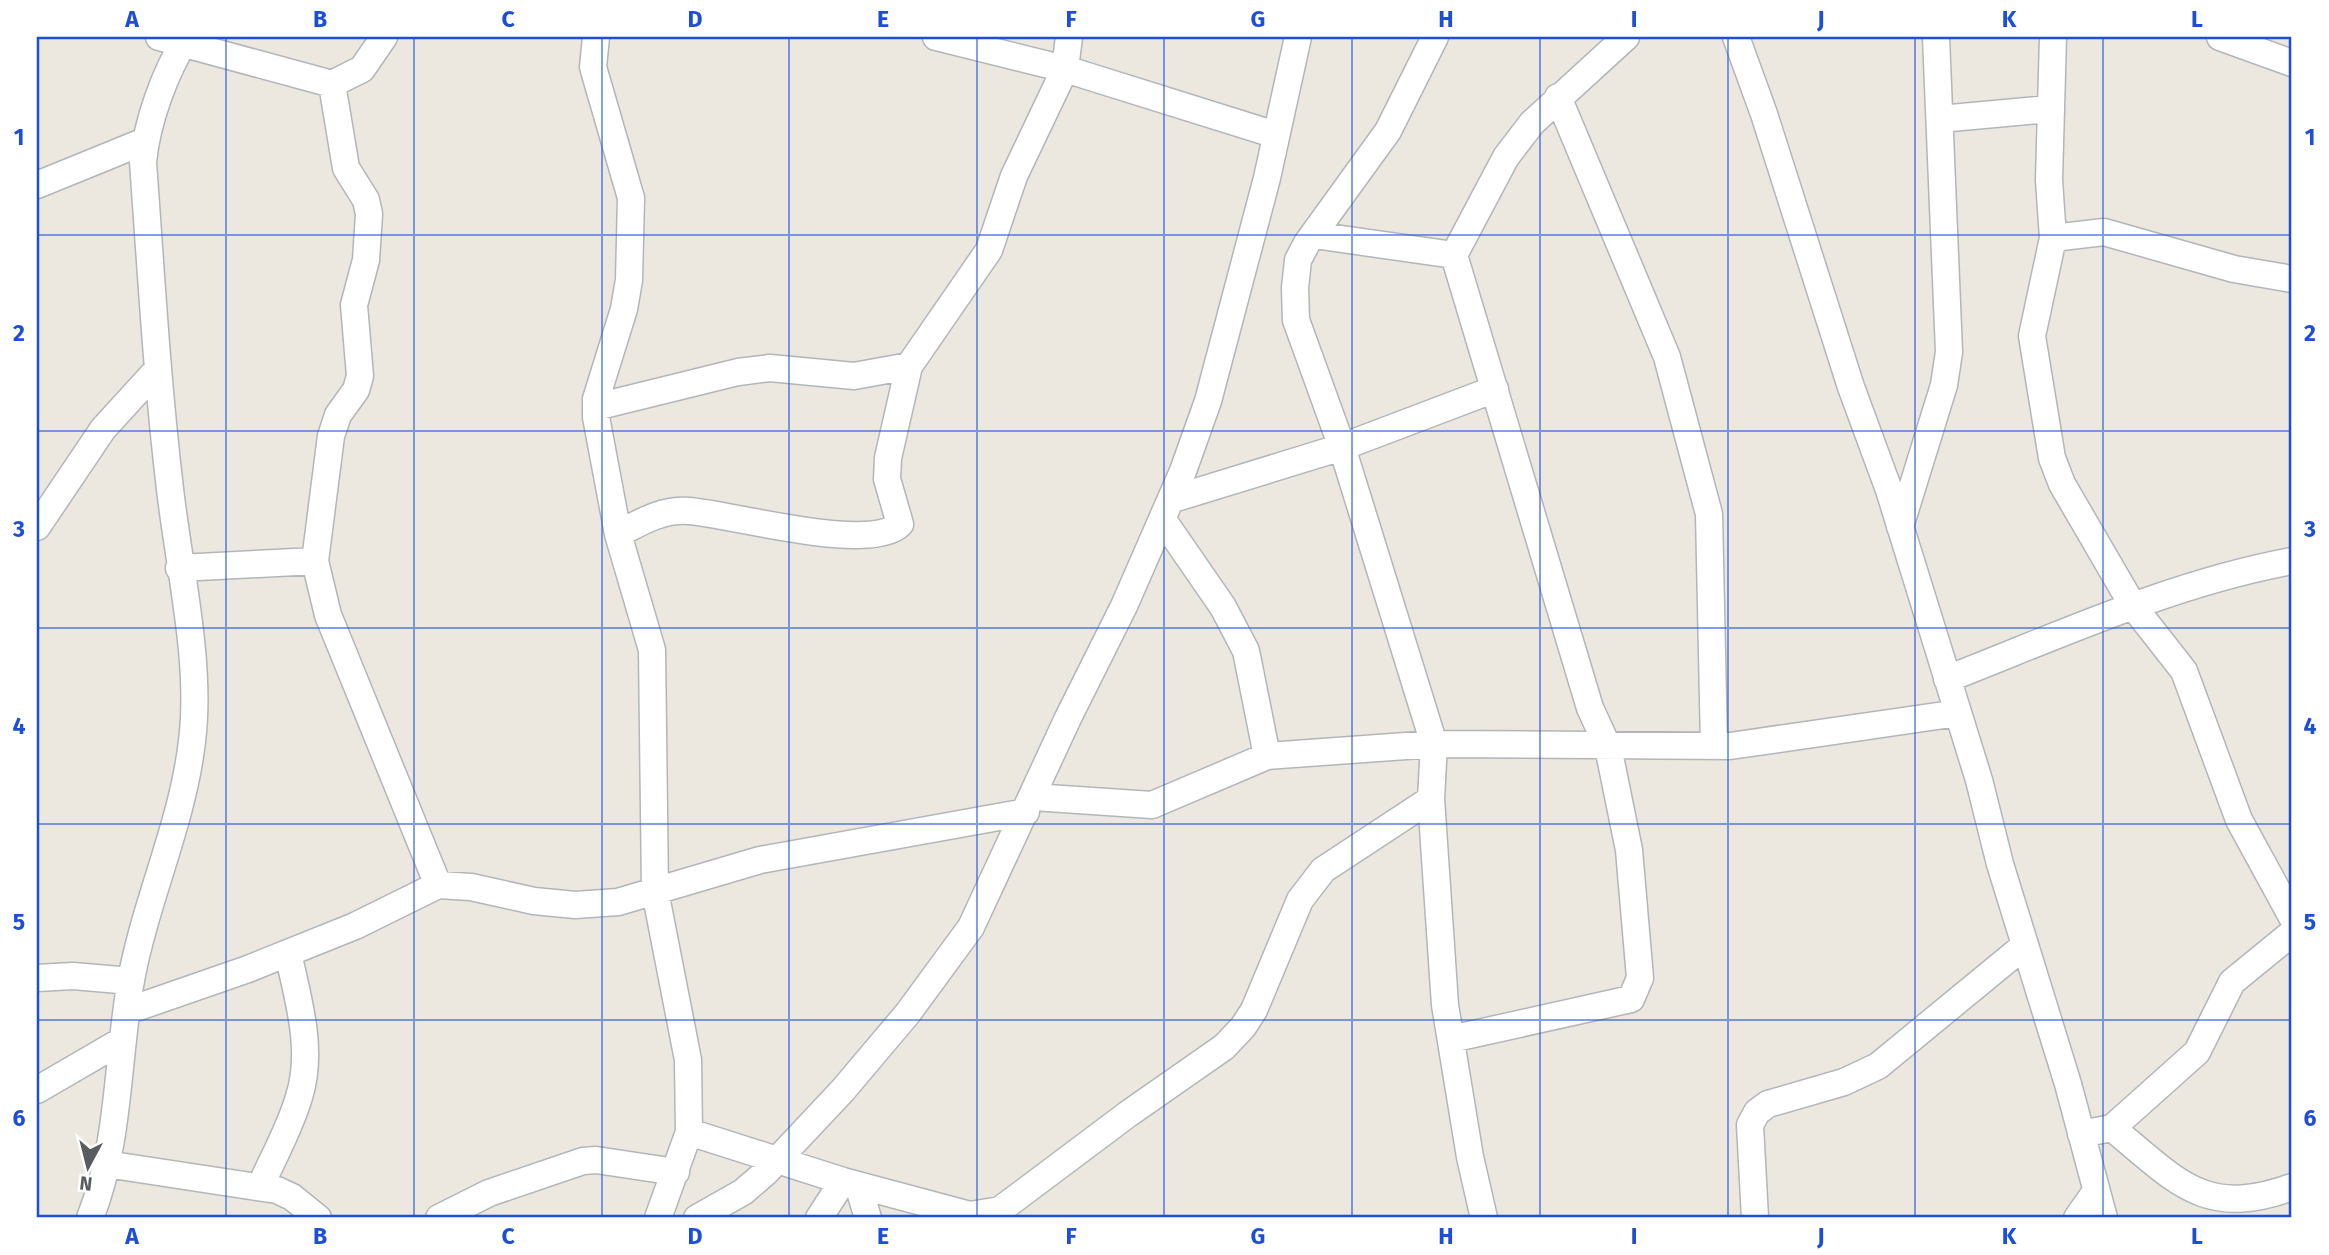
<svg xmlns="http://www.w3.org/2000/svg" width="2329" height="1255" font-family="'Fira Sans',sans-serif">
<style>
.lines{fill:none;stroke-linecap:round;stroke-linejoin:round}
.minor-casing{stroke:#b2b6ba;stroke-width:29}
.minor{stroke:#fff;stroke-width:26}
.grid{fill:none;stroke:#1d4ed8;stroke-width:2;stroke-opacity:0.55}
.neatline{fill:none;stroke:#1d4ed8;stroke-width:2.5}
.grid-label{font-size:23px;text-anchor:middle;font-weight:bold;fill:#1d4ed8}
</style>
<rect width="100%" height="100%" fill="#ece8df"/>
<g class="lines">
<g class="minor-casing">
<path id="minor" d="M159 37 332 84 362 69 384 37
M596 37 593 67 631 198 629 280 624 309 596 399V417L618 534 652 650 655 891 688 1060 689 1132 658 1218
M936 37 1065 69 1276 135
M1435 37 1388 131 1307 243 1298 260 1295 288 1296 320 1342 447 1434 744 1431 799 1445 1005 1470 1157 1484 1218
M1736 37 1764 114 1851 387 1889 490 1979 780 2000 864 2068 1084 2104 1218
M2053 37 2049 180 2053 238 2032 336 2052 458 2062 484 2133 606 2184 671 2239 820 2292 917
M2220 37 2292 63
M332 84 346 168 366 200 369 214 366 260 354 305 360 376 356 390 338 415 331 436 315 561 328 615 438 885
M1558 97 1667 357 1709 514 1714 746
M1940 119 2049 109
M37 185 145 141
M1314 235 1454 255
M2053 238 2104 232 2234 269 2292 279
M596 407 738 372 770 368 854 376 909 366
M1173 499 1342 447 1495 389
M1163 520 1223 607 1246 651 1267 756
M37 527 103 429 156 371
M1900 527 1944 385 1949 352 1936 37
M618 534C641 522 662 509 689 511 731 514 870 554 900 524L887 479 888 458 909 366 989 250 1014 176 1065 69 1069 37
M179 568 315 561
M1947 679C2060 635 2173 583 2292 561
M1033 797 1152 805 1267 756 1434 744 1730 746 1958 713
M37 978 73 976 131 981
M127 1011 248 969 355 926 438 885 471 887 534 901 575 905 618 902 760 860 1026 812
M1451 1039 1631 999 1640 978 1629 850 1608 747 1590 708 1454 255 1506 157 1532 123 1626 37
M37 1090 123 1040
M2112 1128C2177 1181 2204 1219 2292 1187
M689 1132 843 1181 970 1215 1000 1210 1128 1114 1224 1047 1243 1027 1254 1010 1300 900 1323 870 1431 799
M2081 1134 2112 1128 2197 1052 2232 982 2292 933
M106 1164 277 1190 292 1197 318 1218
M858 1185 868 1218
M260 1187C273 1158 290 1128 299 1097 314 1050 298 999 288 953
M90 1218C120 1144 117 1058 131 980 146 899 183 822 192 741 202 663 179 568 170 489 157 380 151 272 143 162 147 121 165 72 187 37
M439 1218 489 1193 583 1161 596 1160 676 1172
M697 1218 743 1192 765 1173 843 1090 908 1013 971 927 1068 718 1124 606 1183 471 1208 401 1267 178 1298 37
M819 1218 843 1181
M1755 1218 1750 1125 1757 1112 1768 1104 1844 1082 1878 1066 2024 946
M2077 1218 2096 1191"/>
</g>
<use href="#minor" class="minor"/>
</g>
<path class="grid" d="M226 37V1218M414 37V1218M602 37V1218M789 37V1218M977 37V1218M1164 37V1218M1352 37V1218M1540 37V1218M1728 37V1218M1915 37V1218M2103 37V1218M37 235H2292M37 431H2292M37 628H2292M37 824H2292M37 1020H2292"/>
<rect width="2329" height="1255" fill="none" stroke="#ffffff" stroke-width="77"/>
<g transform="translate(88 1167) rotate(187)" stroke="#ffffff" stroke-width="5" paint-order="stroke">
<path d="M0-5L12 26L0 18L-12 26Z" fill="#585c60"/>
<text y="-10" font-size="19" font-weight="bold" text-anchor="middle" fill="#585c60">N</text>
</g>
<rect x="38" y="38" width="2252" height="1178" class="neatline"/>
<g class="grid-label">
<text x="132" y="27">A</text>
<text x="320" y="27">B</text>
<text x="508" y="27">C</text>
<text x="695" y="27">D</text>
<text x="883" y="27">E</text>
<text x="1071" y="27">F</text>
<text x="1258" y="27">G</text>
<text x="1446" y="27">H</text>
<text x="1634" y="27">I</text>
<text x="1821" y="27">J</text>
<text x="2009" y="27">K</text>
<text x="2197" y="27">L</text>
<text x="19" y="145">1</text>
<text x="2310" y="145">1</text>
<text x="19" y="341">2</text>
<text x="2310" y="341">2</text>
<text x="19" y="537">3</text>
<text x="2310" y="537">3</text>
<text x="19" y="734">4</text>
<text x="2310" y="734">4</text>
<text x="19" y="930">5</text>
<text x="2310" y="930">5</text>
<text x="19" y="1126">6</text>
<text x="2310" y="1126">6</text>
<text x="132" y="1244">A</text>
<text x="320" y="1244">B</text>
<text x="508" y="1244">C</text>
<text x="695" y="1244">D</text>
<text x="883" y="1244">E</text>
<text x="1071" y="1244">F</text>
<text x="1258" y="1244">G</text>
<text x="1446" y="1244">H</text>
<text x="1634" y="1244">I</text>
<text x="1821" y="1244">J</text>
<text x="2009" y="1244">K</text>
<text x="2197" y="1244">L</text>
</g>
</svg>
